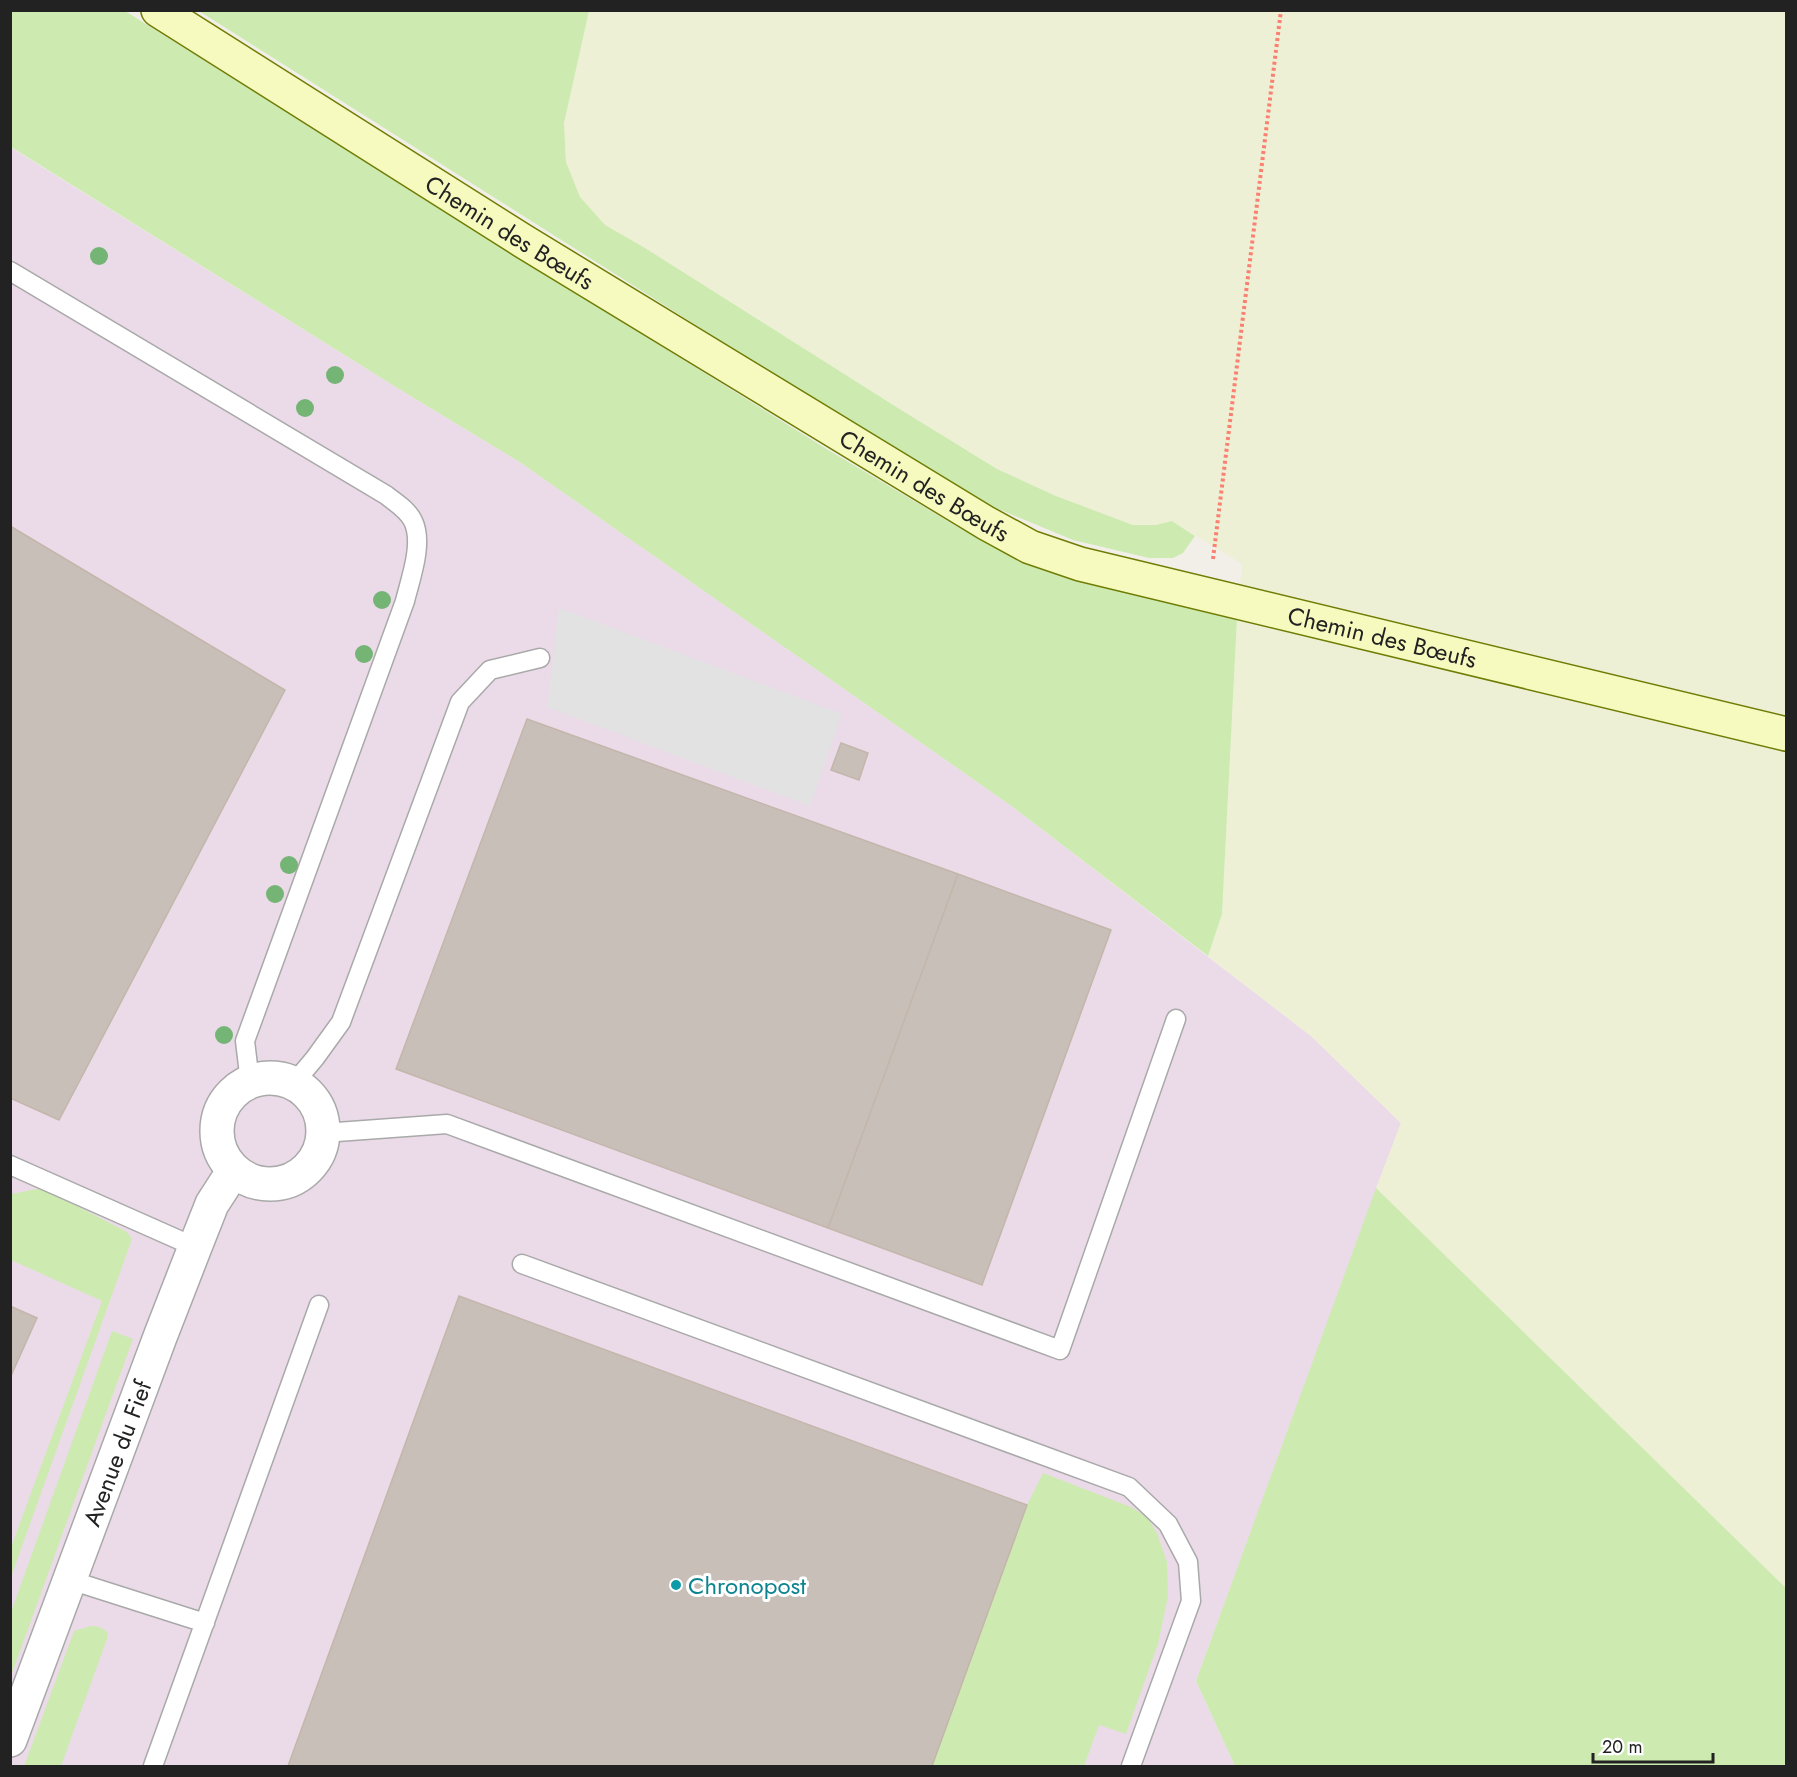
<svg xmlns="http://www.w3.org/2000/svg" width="1797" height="1777" font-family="Jost,sans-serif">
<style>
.industrial{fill:#ebdbe8}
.farmland{fill:#eef0d5}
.grass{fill:#cdebb0}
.parking{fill:#e2e2e2}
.building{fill:#c7bfb8;stroke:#c4b6ab;stroke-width:1.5}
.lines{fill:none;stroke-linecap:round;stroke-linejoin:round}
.lane-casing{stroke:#a9a9a9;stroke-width:21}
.street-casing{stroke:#a9a9a9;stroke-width:36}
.secondary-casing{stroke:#707d05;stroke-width:36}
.path{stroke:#fa8072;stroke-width:4;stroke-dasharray:3 3;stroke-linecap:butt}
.lane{stroke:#fff;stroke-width:18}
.street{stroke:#fff;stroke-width:33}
.secondary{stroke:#f7fabf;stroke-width:33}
.tree{fill:#74b475}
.culture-dot{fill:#0f9aa8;stroke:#fff;stroke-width:2}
.labels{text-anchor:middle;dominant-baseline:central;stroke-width:6;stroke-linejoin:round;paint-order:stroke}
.street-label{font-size:24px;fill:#222;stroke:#fff}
.culture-label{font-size:24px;fill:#0d838f;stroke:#fff;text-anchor:start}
</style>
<rect width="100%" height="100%" fill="#f2efe9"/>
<path class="industrial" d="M10 147 399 389 521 463 1010 805 1311 1036 1401 1123 1196 1681 1235 1766H11Z"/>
<path class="farmland" d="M589 11H1786V1588L1376 1188 1401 1123 1311 1036 1208 956 1222 914 1237 618 1242 564 1172 521 1156 525H1133L1056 496 997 469 898 408 645 248 605 226 580 197 566 162 564 123Z"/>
<path class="grass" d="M10 11H125L825 448 961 529 1043 570 1084 583 1237 618 1222 914 1208 956 1010 805 521 463 399 389 11 147Z
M199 11H589L564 123 566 162 580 197 605 225 645 248 898 408 997 469 1056 496 1133 525H1156L1172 521 1195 536 1183 553 1173 558H1149L1073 540 991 506 710 334Z
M42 1188 127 1232 132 1239 11 1577 10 1550 102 1301 11 1260V1194Z
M1376 1188 1786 1588V1766H1235L1196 1681Z
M112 1331 133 1339 11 1676V1612Z
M1043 1473 1131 1507 1147 1517 1157 1533 1167 1562 1168 1596 1158 1644 1126 1734 1099 1725 1084 1766H932L1027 1505Z
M91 1626C98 1626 102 1627 108 1633L107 1639 61 1766H24L74 1631Z"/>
<path class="parking" d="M559 608 842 714 810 806 547 707Z"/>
<path class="building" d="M10 526 285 690 59 1120 10 1098Z
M527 719 958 874 828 1228 396 1069Z
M841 743 868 753 859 780 831 770Z
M958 874 1111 930 982 1285 828 1228Z
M459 1296 1027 1505 932 1766H288Z
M10 1306 37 1318 10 1378Z"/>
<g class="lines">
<g class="lane-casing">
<path id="lane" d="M10 271 386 495C396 503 408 510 413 521 424 543 410 580 405 601L245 1041 250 1082
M294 1083 315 1058 341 1022 460 702 490 670 540 658
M323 1133 447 1124 1060 1350 1176 1019
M10 1165 195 1247
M522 1264 1129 1487 1168 1524 1188 1562 1191 1601 1131 1766
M70 1580 205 1623
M153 1766 319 1305"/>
</g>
<g class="street-casing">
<g id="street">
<circle cx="270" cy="1131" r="53"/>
<path id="s1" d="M10 1740 160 1337 195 1247 212 1204 234 1170"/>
</g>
</g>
<g class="secondary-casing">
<g id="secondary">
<path id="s2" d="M158 10 523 241 986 523 1030 547 1080 564 1786 734"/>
</g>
</g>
<path class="path" d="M1213 559 1281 10"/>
<use href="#lane" class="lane"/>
<use href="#street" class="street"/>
<use href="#secondary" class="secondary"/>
</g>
<g class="tree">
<circle cx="99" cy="256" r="9"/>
<circle cx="335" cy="375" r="9"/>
<circle cx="305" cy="408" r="9"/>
<circle cx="382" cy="600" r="9"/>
<circle cx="364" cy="654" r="9"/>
<circle cx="289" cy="865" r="9"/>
<circle cx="275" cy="894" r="9"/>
<circle cx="224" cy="1035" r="9"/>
</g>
<circle class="culture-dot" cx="676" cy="1585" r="6"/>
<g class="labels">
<g class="street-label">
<text stroke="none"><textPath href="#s2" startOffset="416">Chemin des Bœufs</textPath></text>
<text stroke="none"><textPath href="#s2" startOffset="902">Chemin des Bœufs</textPath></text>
<text stroke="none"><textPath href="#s2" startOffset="1388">Chemin des Bœufs</textPath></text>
<text stroke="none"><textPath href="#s1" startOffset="306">Avenue du Fief</textPath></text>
</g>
<g class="culture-label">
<text x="688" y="1585">Chronopost</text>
</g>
</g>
<rect width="1797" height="1777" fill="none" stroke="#222222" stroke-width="24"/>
<path d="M1593 1753v9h120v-9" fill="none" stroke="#222222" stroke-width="3"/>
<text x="1602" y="1753" font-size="18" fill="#222222" stroke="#ffffff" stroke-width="4.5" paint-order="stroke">20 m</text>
</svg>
